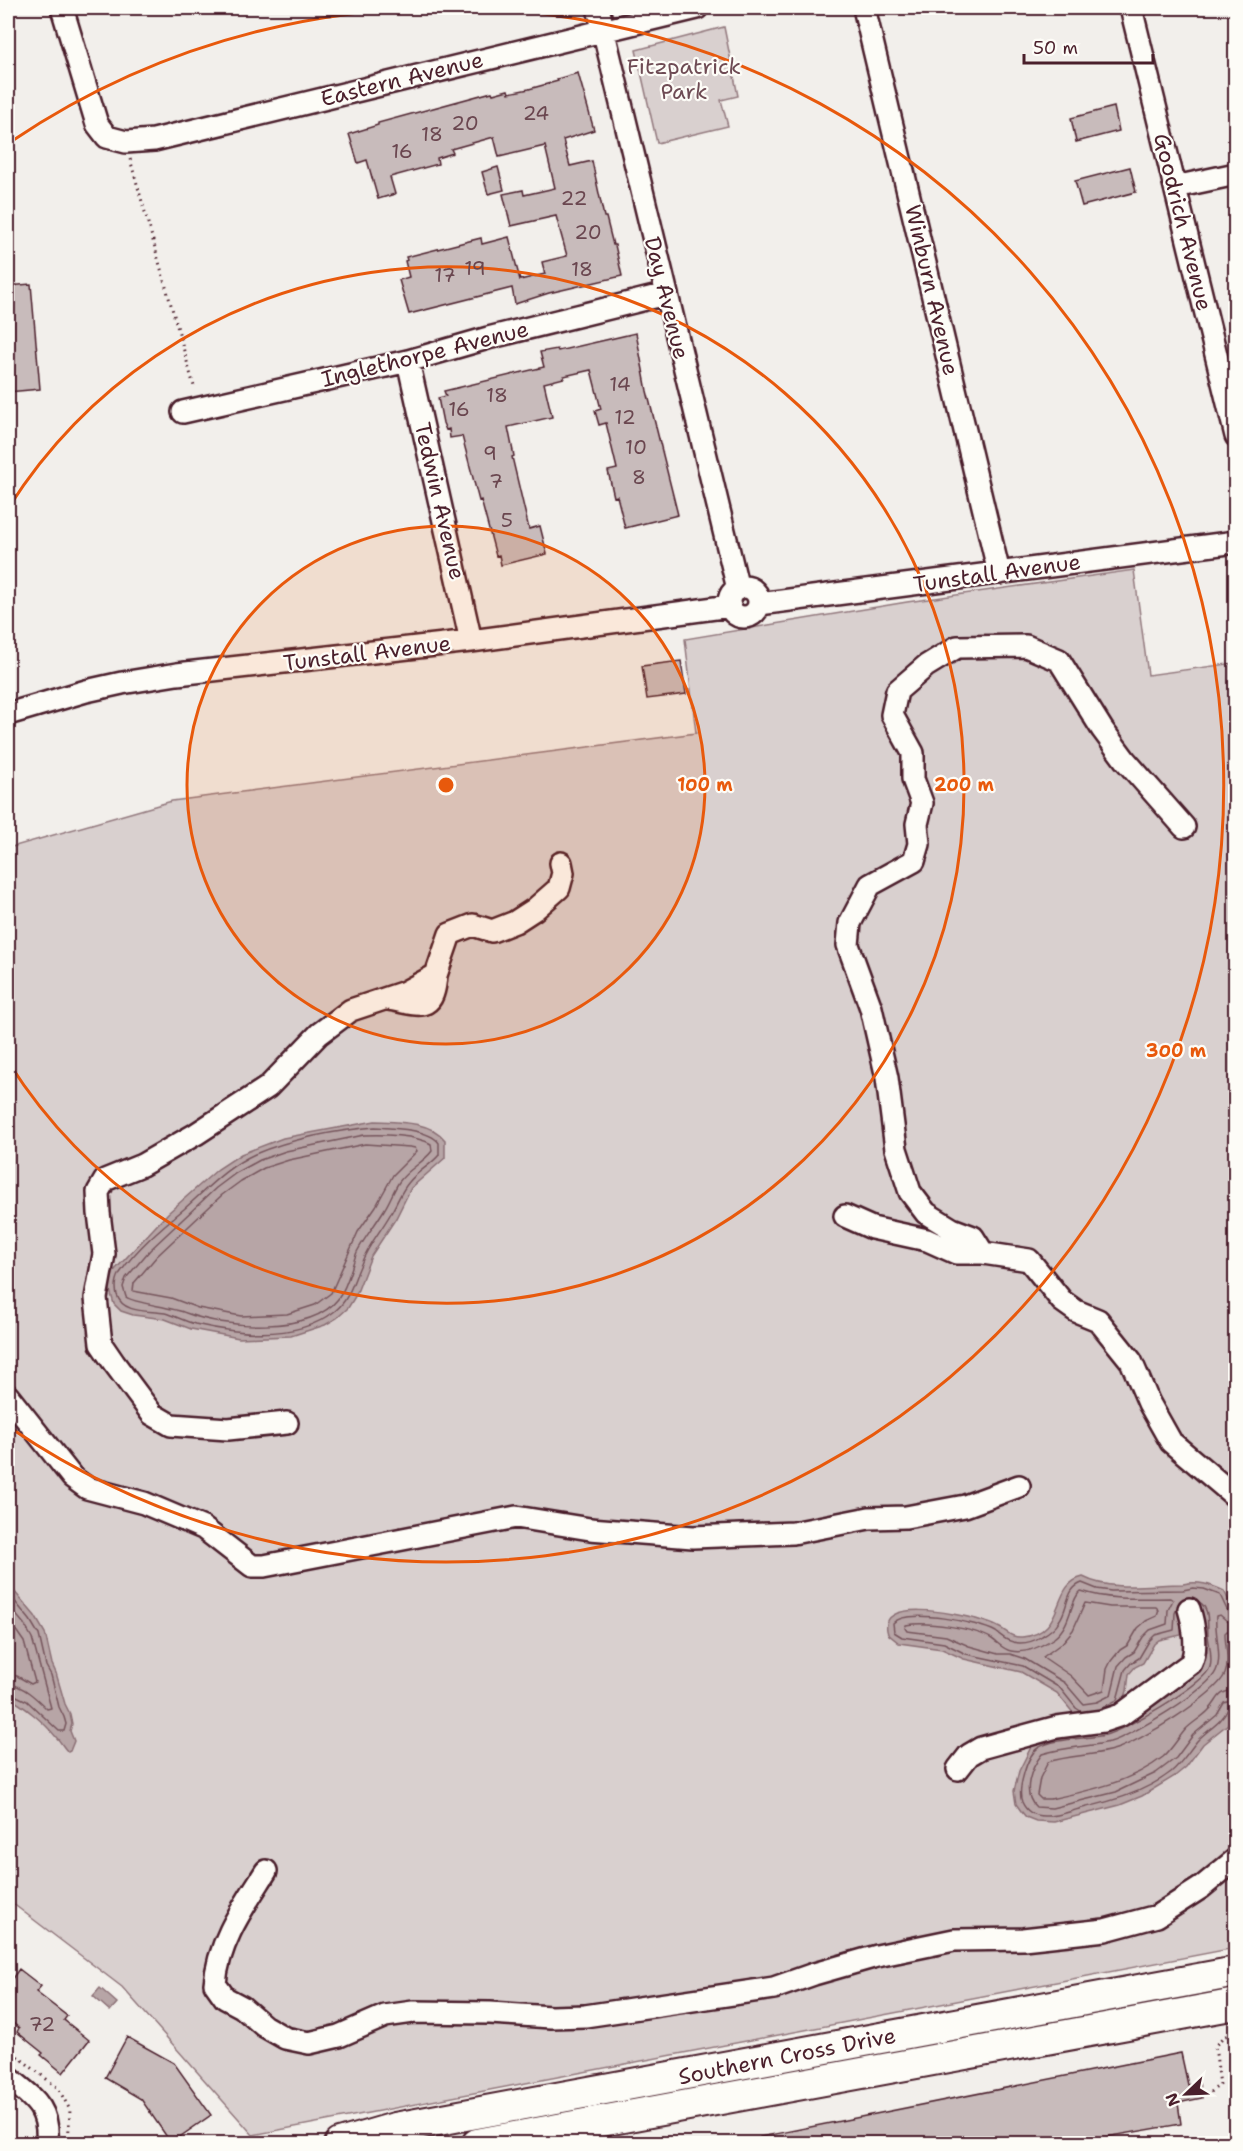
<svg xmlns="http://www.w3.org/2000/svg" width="1243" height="2151" font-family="'Shantell Sans',sans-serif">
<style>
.green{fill:#d9d0cf;stroke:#92787d;stroke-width:1.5}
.water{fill:#b7a5a6;stroke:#8b6f75;stroke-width:1.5}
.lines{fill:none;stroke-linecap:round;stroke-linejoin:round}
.shore{stroke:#76555c;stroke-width:1.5}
.building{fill:#c8bbbb;stroke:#4a1f2b;stroke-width:1.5}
.minor-casing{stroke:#4a1f2b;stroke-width:26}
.highway-casing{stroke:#4a1f2b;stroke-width:34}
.path{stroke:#4a1f2b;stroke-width:3;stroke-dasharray:1.5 4.5;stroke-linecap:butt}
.minor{stroke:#fdfcf7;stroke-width:21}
.highway{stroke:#fdfcf7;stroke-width:30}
.ring{fill:none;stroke:#e8590c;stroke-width:3}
.labels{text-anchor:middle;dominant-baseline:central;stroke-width:4.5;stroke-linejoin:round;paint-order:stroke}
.number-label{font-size:20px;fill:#6a464f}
.park-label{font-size:22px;fill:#6e4b54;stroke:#fdfcf7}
.street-label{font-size:22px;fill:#4a1f2b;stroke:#fdfcf7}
.centre{fill:#e8590c;stroke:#fdfcf7;stroke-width:3}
.ring-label{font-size:18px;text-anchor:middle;font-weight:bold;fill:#e8590c;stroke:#fdfcf7;stroke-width:4.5;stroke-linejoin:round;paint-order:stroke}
</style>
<rect width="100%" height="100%" fill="#f2efeb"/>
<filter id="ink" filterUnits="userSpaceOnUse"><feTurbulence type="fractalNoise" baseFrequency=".0167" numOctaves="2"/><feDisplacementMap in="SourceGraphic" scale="12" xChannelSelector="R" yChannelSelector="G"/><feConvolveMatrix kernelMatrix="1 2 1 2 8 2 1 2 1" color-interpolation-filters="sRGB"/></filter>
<g filter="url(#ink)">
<path class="green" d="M724 27 738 96 721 100 728 126 657 143 636 50Z
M1134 570 1148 675 1235 663V1948L253 2135 122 1987 8 1900V848L172 801 696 733 685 639 907 602Z"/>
<path class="water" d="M375 1121C397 1122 431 1121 445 1140V1158L411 1188 396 1218 371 1256 356 1295 348 1308 337 1318 325 1325 291 1336 239 1338 191 1329 165 1319 133 1315 121 1311 114 1304 109 1287 114 1271 168 1213 218 1169 241 1154 283 1138Z
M1083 1577C1112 1592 1151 1584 1183 1584 1198 1581 1210 1584 1224 1591L1235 1612V1707L1228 1724 1203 1744 1186 1767 1175 1776 1142 1796 1120 1805 1054 1822 1036 1821 1026 1817 1021 1811 1016 1804 1014 1791 1019 1771 1032 1745 1147 1708 1200 1672C1210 1657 1201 1633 1202 1615L1200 1610 1181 1614V1635L1159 1640 1154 1644 1143 1663 1135 1667 1129 1674 1127 1691 1123 1703 1109 1712 1074 1714 1057 1693 1021 1672 964 1659 942 1649 899 1643 888 1634C875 1596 958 1614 976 1619 983 1621 991 1623 998 1627 1007 1631 1011 1638 1022 1637 1067 1634 1050 1584 1083 1577Z
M8 1584 35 1616 45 1633 52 1664 56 1673 65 1704 70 1714 72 1724 70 1731 74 1741 70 1751 68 1752C63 1747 61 1742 56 1737 44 1722 24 1706 8 1697Z
M100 1988 117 2003 110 2011 93 1996Z"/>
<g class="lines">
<path class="shore" d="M375 1127C392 1128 429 1129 439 1143V1155C431 1165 418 1171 409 1182 401 1191 397 1203 391 1213 381 1231 368 1245 361 1264 353 1281 350 1299 335 1311 298 1341 238 1334 195 1324 184 1321 175 1316 165 1313 149 1310 123 1314 117 1295 115 1287 116 1280 120 1273 136 1249 162 1227 184 1209 207 1189 226 1167 255 1154 290 1139 338 1130 375 1127Z
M364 1135C382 1134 416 1135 431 1144L432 1151C423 1163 408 1169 399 1182 393 1191 390 1201 384 1210 375 1225 365 1237 357 1252 351 1267 348 1286 338 1299 310 1335 224 1328 186 1313 172 1307 133 1303 126 1297L123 1287 126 1278 150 1250 216 1188 236 1173 260 1160 286 1151Z
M365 1144 410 1147 415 1148 417 1151 393 1175 376 1206 358 1232 331 1293 315 1305 287 1314 241 1316 198 1308 171 1298 133 1291 134 1283 157 1256 222 1195 241 1181 264 1168 289 1160Z
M1081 1591C1114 1601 1136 1598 1170 1598L1173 1600 1168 1610 1167 1624 1150 1630 1143 1637 1134 1652 1126 1657 1118 1666 1111 1695 1097 1702 1083 1704 1065 1683 1025 1659 1010 1654H998L969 1646 946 1636 907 1631 905 1628 906 1625C925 1621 975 1628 992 1639 998 1643 1004 1650 1011 1651 1025 1654 1042 1646 1054 1638 1072 1625 1070 1599 1081 1591Z
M8 1593 30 1620 39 1635 46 1666 51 1675 59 1707 64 1717 66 1724 64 1731H59L27 1701 8 1692
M1196 1600C1211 1607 1207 1621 1208 1635 1209 1645 1213 1657 1210 1667 1205 1684 1123 1731 1105 1735 1087 1739 1054 1738 1038 1748 1027 1755 1017 1790 1022 1802 1026 1811 1034 1816 1044 1816 1056 1817 1068 1812 1079 1809 1111 1801 1144 1793 1171 1772 1182 1763 1188 1752 1197 1741 1208 1729 1221 1724 1228 1709L1236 1707
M1085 1603 1110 1607H1156L1159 1610 1157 1616 1146 1621 1138 1628 1128 1645 1120 1650 1111 1661 1107 1669 1104 1690 1089 1695 1071 1676 1043 1657 1062 1643 1073 1630Z
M8 1605 24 1624 32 1638 51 1708 47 1709C36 1698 23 1685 8 1684
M8 1619 24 1642 35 1682 31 1684 17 1676 8 1675
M1236 1623 1227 1621 1220 1615 1216 1616C1214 1633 1223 1656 1216 1671 1208 1690 1131 1736 1110 1742 1088 1747 1065 1747 1042 1754 1031 1768 1021 1793 1036 1807L1052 1808 1116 1792 1156 1773 1176 1758 1193 1735 1217 1715 1224 1703 1236 1699
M1236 1632 1227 1631 1225 1633C1225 1646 1230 1662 1225 1674 1215 1696 1139 1742 1116 1749 1094 1756 1070 1755 1048 1762L1040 1778 1037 1795 1041 1799H1050C1088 1791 1132 1782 1163 1757 1172 1749 1178 1738 1186 1729 1193 1722 1201 1718 1208 1711 1219 1701 1216 1691 1236 1690
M1100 1709 1117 1700 1125 1670 1131 1663 1139 1658 1149 1641 1155 1635 1174 1630 1175 1613 1177 1608
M1082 1712 1076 1708 1060 1688 1023 1666 966 1654 944 1643 902 1637 894 1632 893 1623C908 1608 978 1622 996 1632 1004 1638 1009 1643 1020 1643 1028 1643 1036 1640 1042 1636 1049 1632 1055 1628 1059 1621 1069 1608 1065 1589 1082 1583L1097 1589 1111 1591 1183 1590 1193 1588 1204 1589 1220 1595 1228 1612 1236 1615"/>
</g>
<path class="building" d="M578 73 594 130 563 140 570 166 592 161 604 217H606L613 245H615L622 276 549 293 515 304 512 288 409 314 399 280 409 277 405 261 407 260 406 257 481 238 482 244 509 237 520 280 545 274 542 262 567 256 556 216 511 226 503 194 523 190 524 195 555 188 545 146 499 157 494 137 451 149 453 153 437 158 438 164 390 177 395 194 378 199 367 160 358 163 349 134 378 125V123L492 92 493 94 508 90 509 93 529 89 558 81 557 79Z
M1114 107 1119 131 1076 142 1071 118Z
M498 167 504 190 488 194 482 172Z
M1130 167 1136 192 1082 206 1075 181Z
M31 284 40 389 8 392V286Z
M636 333 647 391 678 515 625 528 617 496 614 497 608 471 617 469 606 423 599 425 595 411 601 409 591 370 564 376V378L544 383 552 417 508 427 514 456 512 457 529 529 540 526 547 554 501 565 499 555 496 556 481 500 479 501 462 436 450 438 449 429 446 430 443 423 438 398 446 396 444 391 544 367 540 352 557 349 558 351Z
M681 661 686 694 647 699 642 666Z
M19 1969 41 1986 36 1992 67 2016 64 2020 89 2040 63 2073 41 2055 43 2053 17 2032 19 2028 8 2019V1984Z
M127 2037 174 2063 211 2115 171 2143 141 2099 105 2078Z
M1181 2053 1188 2085 1199 2084 1202 2098 1178 2103 1181 2124 1078 2142 1076 2138 1040 2144H761L760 2137Z"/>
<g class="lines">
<g class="minor-casing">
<path id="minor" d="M62 8 97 124 107 137 126 142 154 140 697 8
M598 8 738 589
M864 8 999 573
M1131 8 1236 436
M1175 187 1236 174
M408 361 471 641
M183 412 408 361 488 338 666 294
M729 602a15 15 0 1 1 30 0a15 15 0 1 1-30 0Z
M759 604 1236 542
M8 714 86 691 122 683 177 674 471 641 730 606
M388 999C419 1004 433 1015 436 975
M845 1216 872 1228 927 1240 956 1253H983L1029 1260 1062 1301 1076 1311 1098 1320 1131 1361 1149 1403 1171 1442 1236 1497
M983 1253 973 1237 952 1229 926 1213 910 1192 896 1149 887 1078 871 1008 848 945 850 923 870 885 914 861 919 844 917 824 922 803 913 779V753L892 715 897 691 926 666 957 647 1026 646 1059 660 1102 729 1125 760 1184 827
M8 1396 72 1477 87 1488 144 1503 203 1528 252 1566H264L516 1517 590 1529 693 1537 793 1533 869 1518 906 1517 965 1506 1019 1486
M287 1423 228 1429 171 1425 152 1414 114 1363 101 1344 96 1298 104 1254 99 1213 98 1192 105 1180 142 1165 196 1134 268 1087 319 1034 351 1010 405 992 436 975 450 934 473 925 492 931 515 922 535 909 559 888 563 873 561 863
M958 1769 969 1755 981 1748 1057 1727 1103 1721 1121 1715 1191 1663C1198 1649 1194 1624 1189 1609
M266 1871C244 1906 218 1942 215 1984L225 1998 242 2007 264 2026 285 2038 309 2043 339 2036 385 2016 413 2012 490 2013 551 2017 585 2016 774 1988 814 1974 877 1956 954 1940 1023 1939 1105 1930 1157 1916 1202 1887 1236 1859
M8 2077C33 2098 50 2107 47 2144"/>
</g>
<g class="highway-casing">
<path id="highway" d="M340 2144 395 2128 1236 1972
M477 2144 1236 2004"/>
</g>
<path class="path" d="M130 159 195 390
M8 2049 58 2088 70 2110 68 2144
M1210 2092 1220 2085 1215 2046 1223 2037 1236 2032"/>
<use href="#minor" class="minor"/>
<use href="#highway" class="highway"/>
</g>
</g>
<circle cx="446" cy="785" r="259" fill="#e8590c" fill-opacity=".12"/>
<g class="ring">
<circle cx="446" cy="785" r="259"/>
<path d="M9 507A518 518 0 1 1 9 1063"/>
<path d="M12 141A777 777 0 1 1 12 1429"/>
</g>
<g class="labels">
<g class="number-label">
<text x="536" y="113">24</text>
<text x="465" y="123">20</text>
<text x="432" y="134">18</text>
<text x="402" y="151">16</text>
<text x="574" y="198">22</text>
<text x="588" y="232">20</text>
<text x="475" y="268">19</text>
<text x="582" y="269">18</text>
<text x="445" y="275">17</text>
<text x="620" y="384">14</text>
<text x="497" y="395">18</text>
<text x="459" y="409">16</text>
<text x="625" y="417">12</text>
<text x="636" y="447">10</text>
<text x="490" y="453">9</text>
<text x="639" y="477">8</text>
<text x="496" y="481">7</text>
<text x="507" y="520">5</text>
<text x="42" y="2024">72</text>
</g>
<g class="park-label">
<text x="684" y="66">Fitzpatrick<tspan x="684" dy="25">Park</tspan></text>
</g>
<g class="street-label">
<text transform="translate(402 79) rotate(-14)">Eastern Avenue</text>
<text transform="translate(1183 222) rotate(76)">Goodrich Avenue</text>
<text transform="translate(932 290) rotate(77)">Winburn Avenue</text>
<text transform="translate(667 298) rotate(76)">Day Avenue</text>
<text transform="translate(425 354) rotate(-14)">Inglethorpe Avenue</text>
<text transform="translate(440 501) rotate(77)">Tedwin Avenue</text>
<text transform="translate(997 573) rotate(-8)">Tunstall Avenue</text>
<text transform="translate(367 653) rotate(-7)">Tunstall Avenue</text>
<text transform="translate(787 2056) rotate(-11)">Southern Cross Drive</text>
</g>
</g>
<circle cx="446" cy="785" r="9" class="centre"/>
<g class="ring-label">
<text x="705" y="791">100 m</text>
<text x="964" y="791">200 m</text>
<text x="1176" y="1057">300 m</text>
</g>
<rect width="1243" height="2151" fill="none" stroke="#fdfcf7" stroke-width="30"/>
<rect x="15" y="15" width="1213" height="2121" fill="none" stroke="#4a1f2b" stroke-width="2" filter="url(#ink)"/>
<g transform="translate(1186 2094) rotate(247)" stroke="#fdfcf7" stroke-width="4.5" paint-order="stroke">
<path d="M0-4.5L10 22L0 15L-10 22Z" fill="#4a1f2b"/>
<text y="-9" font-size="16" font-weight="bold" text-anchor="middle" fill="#4a1f2b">N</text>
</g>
<path d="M1024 54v9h129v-9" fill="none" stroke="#4a1f2b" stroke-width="3"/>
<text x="1033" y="54" font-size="18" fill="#4a1f2b" stroke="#fdfcf7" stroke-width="4.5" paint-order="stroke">50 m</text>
</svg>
